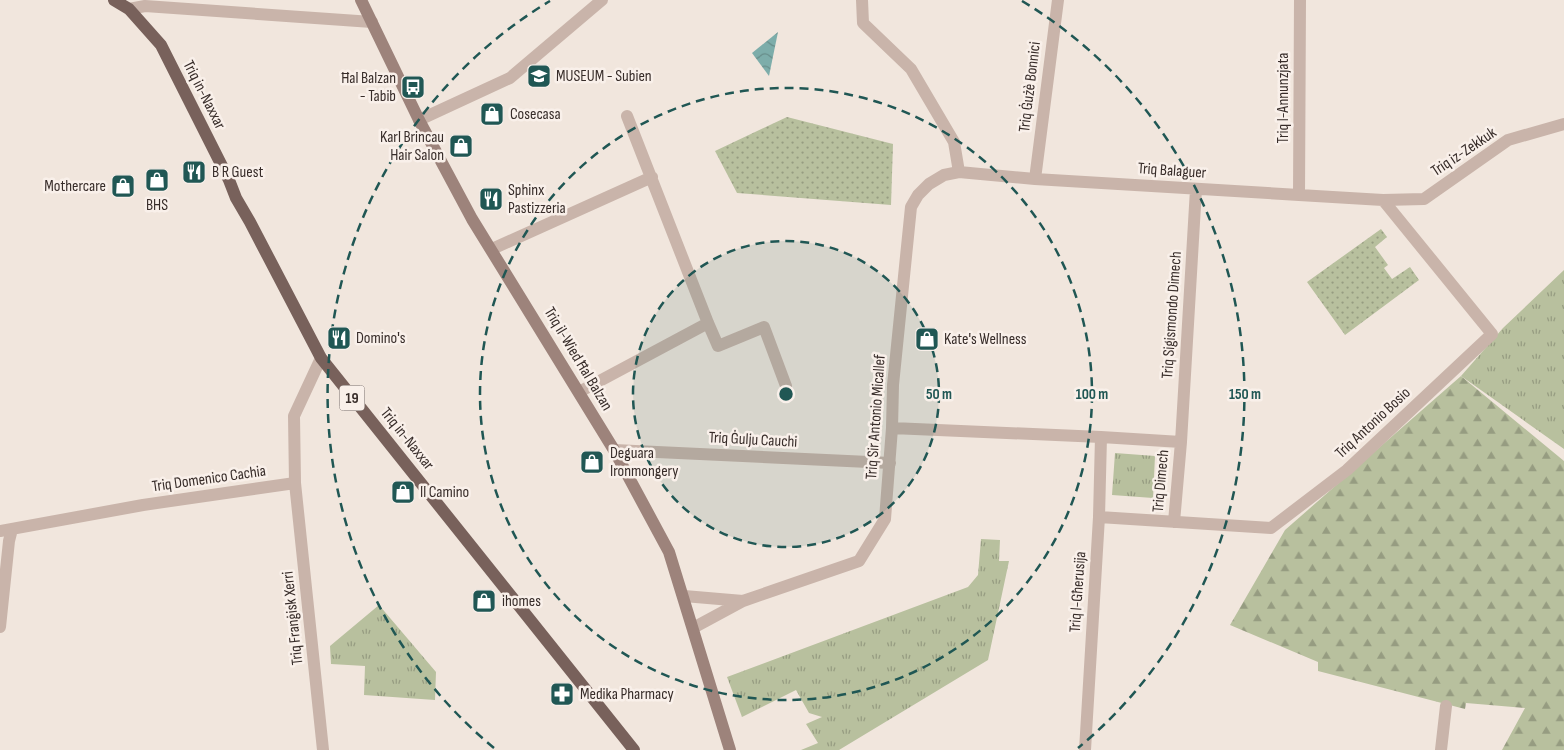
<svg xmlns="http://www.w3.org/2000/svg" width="1564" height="750" font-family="'Sofia Sans Condensed',sans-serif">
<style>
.grass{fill:url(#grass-tufts)}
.forest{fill:url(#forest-firs)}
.park{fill:url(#park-dots)}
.water{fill:url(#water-waves)}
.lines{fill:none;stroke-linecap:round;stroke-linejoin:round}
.minor{stroke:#c9b4aa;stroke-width:12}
.secondary{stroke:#9d837b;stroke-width:12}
.primary{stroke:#78615b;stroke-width:12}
.ring{fill:none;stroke:#205754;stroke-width:2.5;stroke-dasharray:9 6}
.labels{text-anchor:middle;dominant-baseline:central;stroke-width:5;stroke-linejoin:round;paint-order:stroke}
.shield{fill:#f9f0ea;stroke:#716763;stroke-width:1}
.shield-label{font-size:15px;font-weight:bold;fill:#372c29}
.poi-label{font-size:16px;fill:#372c29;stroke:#f9f0ea;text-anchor:start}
.street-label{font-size:16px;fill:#372c29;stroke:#f9f0ea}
.centre{fill:#205754;stroke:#f9f0ea;stroke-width:2.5}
.ring-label{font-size:15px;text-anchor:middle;font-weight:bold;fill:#205754;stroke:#f9f0ea;stroke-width:5;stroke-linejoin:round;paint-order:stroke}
</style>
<defs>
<pattern id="grass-tufts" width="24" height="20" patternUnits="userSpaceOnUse" patternTransform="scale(1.25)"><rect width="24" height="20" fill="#b8c09e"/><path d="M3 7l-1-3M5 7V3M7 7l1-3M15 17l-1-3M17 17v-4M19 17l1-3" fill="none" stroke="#969c81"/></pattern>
<pattern id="forest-firs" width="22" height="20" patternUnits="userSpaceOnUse" patternTransform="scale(1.25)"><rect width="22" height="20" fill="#b8c09e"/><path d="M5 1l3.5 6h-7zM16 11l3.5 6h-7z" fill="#969c81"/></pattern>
<pattern id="park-dots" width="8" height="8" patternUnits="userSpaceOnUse" patternTransform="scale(1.25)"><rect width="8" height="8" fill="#b8c09e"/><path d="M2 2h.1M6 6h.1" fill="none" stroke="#969c81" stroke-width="1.8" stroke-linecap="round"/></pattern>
<pattern id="water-waves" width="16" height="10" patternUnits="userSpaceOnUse" patternTransform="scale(1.25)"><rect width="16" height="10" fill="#7dadaa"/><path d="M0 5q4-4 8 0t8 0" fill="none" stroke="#678d8a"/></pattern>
</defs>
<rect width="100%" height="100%" fill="#f1e6dd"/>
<path class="grass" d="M1564 270V449L1461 376 1503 328Z
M1115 453 1155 456 1153 498 1112 495Z
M981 539 1000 540 999 561H1009L988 660 839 750H801L818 743 806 724 822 717 809 713 796 690 742 717 727 677 968 587 978 575Z
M379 605 436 672 435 700 364 695 365 666 331 664 330 646Z"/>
<path class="forest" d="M1461 376 1564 461V750H1502L1525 708 1466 703 1465 709 1318 671V662L1230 625 1285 530Z"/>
<path class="park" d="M787 117 893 144 891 205 737 193 715 151Z
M1381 229 1387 237 1375 247 1388 265 1384 268 1392 279 1410 267 1419 280 1345 335 1307 282Z"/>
<path class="water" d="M778 32 769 76 752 53Z"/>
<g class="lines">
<path class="minor" d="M862 0 863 23 911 69 954 142 959 172
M129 9 145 6 372 22
M627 116 708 323 718 346 764 327 786 386
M419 120 510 78 602 0
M1035 179 1058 0
M1299 195 1300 0
M492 249 652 177
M321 358 294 416 295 483 323 750
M579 392 708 323
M892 428 1101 437 1181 442
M614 450 890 463
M1099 517 1271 528 1347 470 1492 334 1383 200
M1174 522 1181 442 1196 189
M0 531 143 505 295 483
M684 596 743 601
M0 627 9 541 12 529
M693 628 743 601 859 561 885 519 892 428 893 385 911 207 918 195 929 184 944 175 959 172 1035 179 1299 195 1383 200 1424 199 1508 140 1564 124
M1085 750 1099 517 1101 437
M1441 750 1446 706"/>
<path class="secondary" d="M361 0 419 120 472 219 614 450 669 552 730 750"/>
<path class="primary" d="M114 0 129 9 161 45 229 180 236 198 250 222 321 358 634 750"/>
</g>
<circle cx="786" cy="394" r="153" fill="#205754" fill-opacity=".12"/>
<g class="ring">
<circle cx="786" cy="394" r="153"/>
<circle cx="786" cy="394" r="306"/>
<path d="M494 748A459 459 0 0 1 550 1M1022 1A459 459 0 0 1 1078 748"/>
</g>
<defs>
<g id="school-square" transform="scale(1.25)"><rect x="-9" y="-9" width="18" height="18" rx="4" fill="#205754" stroke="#f9f0ea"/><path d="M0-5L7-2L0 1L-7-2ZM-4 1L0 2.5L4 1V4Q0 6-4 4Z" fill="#fff"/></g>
<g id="bus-square" transform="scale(1.25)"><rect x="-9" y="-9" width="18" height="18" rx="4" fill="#205754" stroke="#f9f0ea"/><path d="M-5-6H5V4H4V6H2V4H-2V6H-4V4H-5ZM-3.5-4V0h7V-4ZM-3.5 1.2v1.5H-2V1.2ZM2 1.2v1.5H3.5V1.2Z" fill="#fff"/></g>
<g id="shop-square" transform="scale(1.25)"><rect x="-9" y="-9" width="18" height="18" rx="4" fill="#205754" stroke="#f9f0ea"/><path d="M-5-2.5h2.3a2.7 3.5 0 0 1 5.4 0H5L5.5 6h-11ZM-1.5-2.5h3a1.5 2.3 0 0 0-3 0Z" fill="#fff"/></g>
<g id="restaurant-square" transform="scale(1.25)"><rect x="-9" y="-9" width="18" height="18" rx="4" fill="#205754" stroke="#f9f0ea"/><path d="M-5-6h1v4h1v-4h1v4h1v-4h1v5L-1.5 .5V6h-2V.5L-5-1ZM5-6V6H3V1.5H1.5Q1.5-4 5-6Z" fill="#fff"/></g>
<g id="pharmacy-square" transform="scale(1.25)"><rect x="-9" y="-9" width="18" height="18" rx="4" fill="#205754" stroke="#f9f0ea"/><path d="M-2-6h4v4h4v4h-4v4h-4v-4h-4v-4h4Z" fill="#fff"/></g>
</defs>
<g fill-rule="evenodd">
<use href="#school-square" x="539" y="76"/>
<use href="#bus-square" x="413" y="87"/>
<use href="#shop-square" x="492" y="114"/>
<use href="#shop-square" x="461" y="146"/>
<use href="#restaurant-square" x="194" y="172"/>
<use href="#shop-square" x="157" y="180"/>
<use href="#shop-square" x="123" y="186"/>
<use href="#restaurant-square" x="491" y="199"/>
<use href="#restaurant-square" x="339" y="338"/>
<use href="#shop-square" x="927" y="339"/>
<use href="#shop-square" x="592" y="462"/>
<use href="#shop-square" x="403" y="492"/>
<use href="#shop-square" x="484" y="601"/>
<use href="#pharmacy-square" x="562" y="694"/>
</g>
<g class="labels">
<rect class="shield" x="339.5" y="385.5" width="25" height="25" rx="4"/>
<g class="shield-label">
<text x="352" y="398">19</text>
</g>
<g class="poi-label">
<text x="556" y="76">MUSEUM - Subien</text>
<text x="396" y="78" text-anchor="end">Ħal Balzan<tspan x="396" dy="18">- Tabib</tspan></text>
<text x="510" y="114">Cosecasa</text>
<text x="444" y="137" text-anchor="end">Karl Brincau<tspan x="444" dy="18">Hair Salon</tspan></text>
<text x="212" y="172">B R Guest</text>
<text x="106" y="186" text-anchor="end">Mothercare</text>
<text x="508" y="190">Sphinx<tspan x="508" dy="18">Pastizzeria</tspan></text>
<text x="157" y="205" text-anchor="middle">BHS</text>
<text x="356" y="338">Domino's</text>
<text x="944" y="339">Kate's Wellness</text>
<text x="610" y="453">Deguara<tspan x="610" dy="18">Ironmongery</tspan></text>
<text x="420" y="492">Il Camino</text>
<text x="502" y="601">ihomes</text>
<text x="580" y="694">Medika Pharmacy</text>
</g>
<g class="street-label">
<text transform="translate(1030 87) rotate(-83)">Triq Ġużè Bonnici</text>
<text transform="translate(204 95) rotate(63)">Triq in-Naxxar</text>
<text transform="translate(1283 98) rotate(-90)">Triq l-Annunzjata</text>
<text transform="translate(1464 152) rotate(-34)">Triq iz-Zekkuk</text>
<text transform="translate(1172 171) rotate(4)">Triq Balaguer</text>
<text transform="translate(1172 315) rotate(-86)">Triq Sigismondo Dimech</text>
<text transform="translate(578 359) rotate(59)">Triq il-Wied Ħal Balzan</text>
<text transform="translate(876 417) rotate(-86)">Triq Sir Antonio Micallef</text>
<text transform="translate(1373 423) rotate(-43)">Triq Antonio Bosio</text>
<text transform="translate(407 439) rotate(51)">Triq in-Naxxar</text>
<text transform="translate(753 440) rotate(3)">Triq Ġulju Cauchi</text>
<text transform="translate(209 479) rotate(-8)">Triq Domenico Cachia</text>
<text transform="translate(1161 481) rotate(-85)">Triq Dimech</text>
<text transform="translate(1078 592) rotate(-86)">Triq l-Għerusija</text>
<text transform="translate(293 618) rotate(-96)">Triq Franġisk Xerri</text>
</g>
</g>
<circle cx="786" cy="394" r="8" class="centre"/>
<g class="ring-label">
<text x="939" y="399">50 m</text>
<text x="1092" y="399">100 m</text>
<text x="1245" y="399">150 m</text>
</g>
</svg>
